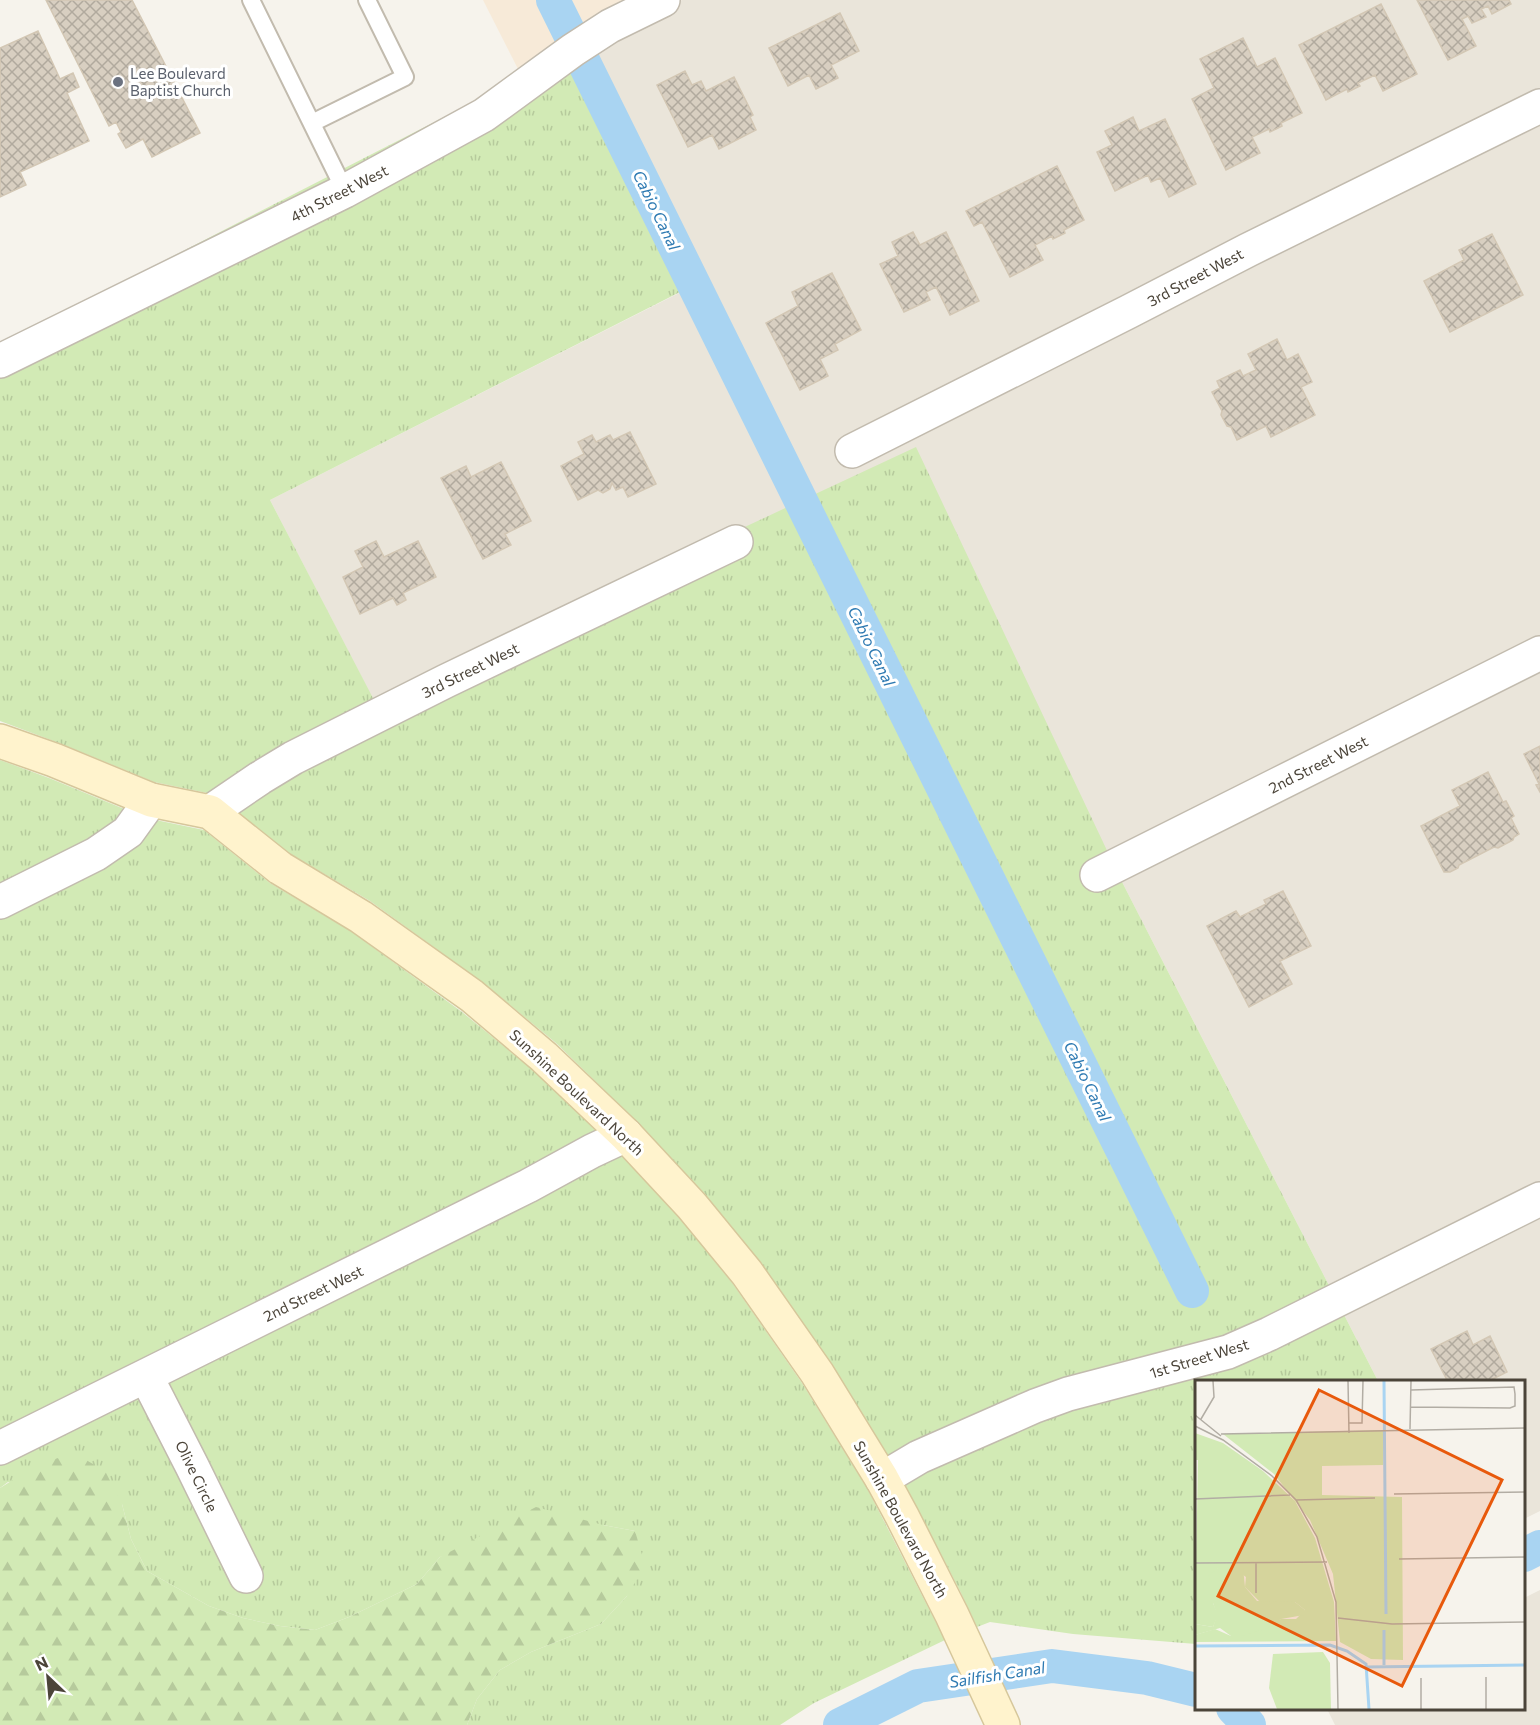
<svg xmlns="http://www.w3.org/2000/svg" width="1540" height="1725" font-family="Commissioner,sans-serif">
<style>
.residential{fill:#eae5da}
.commercial{fill:#f7ead8}
.grass{fill:url(#grass-tufts)}
.forest{fill:url(#forest-firs)}
.lines{fill:none;stroke-linecap:round;stroke-linejoin:round}
.canal{stroke:#a9d4f2;stroke-width:34}
.building{fill:url(#building-cross-hatch);stroke:#d3c7b4;stroke-width:1.5}
.lane-casing{stroke:#c2bbae;stroke-width:20}
.street-casing{stroke:#c2bbae;stroke-width:36}
.secondary-casing{stroke:#d6c79b;stroke-width:36}
.lane{stroke:#fff;stroke-width:16}
.street{stroke:#fff;stroke-width:33}
.secondary{stroke:#fff3cd;stroke-width:33}
.worship-dot{fill:#6b7280;stroke:#fff;stroke-width:2}
.labels{text-anchor:middle;dominant-baseline:central;stroke-width:6;stroke-linejoin:round;paint-order:stroke}
.worship-label{font-size:15px;fill:#5b616d;stroke:#fff;text-anchor:start}
.street-label{font-size:15px;fill:#4b4439;stroke:#fff}
.water-label{font-size:16px;font-style:italic;fill:#2e7ab2;stroke:#fff}
.inset-river{fill:none;stroke:#a9d4f2;stroke-width:3}
.inset-road{fill:none;stroke:#b2ada4;stroke-width:1.5}
.view{fill:#e8590c;fill-opacity:0.15;stroke:#e8590c;stroke-width:3}
.inset-edge{fill:none;stroke:#4b4439;stroke-width:3}
</style>
<defs>
<pattern id="grass-tufts" width="24" height="20" patternUnits="userSpaceOnUse" patternTransform="scale(1.5)"><rect width="24" height="20" fill="#d2eab5"/><path d="M3 7l-1-3M5 7V3M7 7l1-3M15 17l-1-3M17 17v-4M19 17l1-3" fill="none" stroke="#b6ca9c"/></pattern>
<pattern id="forest-firs" width="22" height="20" patternUnits="userSpaceOnUse" patternTransform="scale(1.5)"><rect width="22" height="20" fill="#d2eab5"/><path d="M5 1l3.5 6h-7zM16 11l3.5 6h-7z" fill="#b6ca9c"/></pattern>
<pattern id="building-cross-hatch" width="8" height="8" patternUnits="userSpaceOnUse" patternTransform="scale(1.5)"><rect width="8" height="8" fill="#d8cfc1"/><path d="M0 0l8 8M0 8l8-8" fill="none" stroke="#b1aa9e"/></pattern>
</defs>
<rect width="100%" height="100%" fill="#f6f3ec"/>
<path class="residential" d="M682 0H1540V1511L1524 1519V1382L1378 1381 1121 880 374 701 270 500 681 292 573 52Z
M1540 1590V1725H1335L1327 1709 1524 1708V1598Z"/>
<path class="commercial" d="M483 0H682L522 77Z"/>
<path class="grass" d="M573 52 682 291 270 500 374 700 916 447 1121 880 1378 1381 1196 1382V1644L1073 1634 990 1622 977 1627 960 1591 897 1470 831 1363 760 1263 704 1193 637 1122 556 1043 482 982 370 901 289 853 220 798 212 794 154 782 59 743 0 721V345L522 77Z
M0 760 49 778 146 818 204 830 270 883 352 932 462 1012 534 1071 614 1148 680 1218 733 1284 802 1383 867 1488 945 1640 814 1703 780 1725H467L477 1699 500 1670 531 1652 601 1624 627 1596 635 1531 603 1525 440 1557 417 1584 349 1617 315 1630 280 1626 243 1618 209 1606 147 1571 131 1539 122 1504 8 1482 0 1488Z"/>
<path class="forest" d="M74 1453 105 1471 122 1504 131 1539 147 1571 209 1606 243 1618 280 1626 315 1630 349 1617 417 1584 440 1557 536 1507 603 1525 635 1531 645 1565 627 1596 601 1624 531 1652 500 1670 477 1699 467 1725H0V1488L39 1464Z"/>
<g class="lines">
<path class="canal" d="M553 0 1192 1291
M1524 1555 1540 1547
M1233 1708 1249 1725
M840 1725 918 1686 1052 1666 1147 1678 1196 1690"/>
</g>
<path class="building" d="M46 0H132L200 133 152 157 143 139 126 148 118 134 121 132 116 122 109 126Z
M1417 0H1509L1511 4 1492 14 1488 6 1481 9 1486 17 1472 23 1468 16 1462 19 1476 46 1448 60Z
M1381 4 1417 74 1383 91 1375 75 1358 83 1360 86 1348 92 1347 89 1326 100 1299 45Z
M840 13 859 51 831 65 838 78 816 89 809 75 788 86 769 48Z
M38 31 60 79 73 73 79 87 67 93 89 141 20 172 26 185 0 197V48Z
M1243 38 1257 67 1275 58 1302 113 1281 123 1282 126 1270 132 1269 129 1252 137 1260 153 1226 170 1192 99 1214 88 1200 59Z
M685 71 692 85 701 81 706 91 734 77 753 115 750 117 756 130 719 149 712 135 688 147 657 85Z
M1133 117 1139 131 1165 119 1196 184 1169 197 1160 178 1151 182 1148 175 1115 191 1097 152 1112 145 1105 131Z
M1057 166 1084 220 1064 230 1065 233 1053 239 1052 236 1035 245 1043 260 1010 277 982 222 974 226 966 211Z
M913 232 920 245 946 232 979 301 950 315 936 287 926 292 930 300 904 312 880 264 898 256 892 242Z
M1492 234 1523 295 1450 332 1424 281 1464 260 1459 250Z
M832 273 861 330 835 344 838 350 820 359 828 376 800 390 766 323 798 306 792 292Z
M1277 339 1287 360 1298 354 1312 382 1301 387 1315 415 1271 437 1266 426 1237 440 1231 427 1227 426 1221 415 1222 411 1212 392 1220 388 1217 381 1240 370 1243 376 1256 370 1248 354Z
M630 432 656 484 628 497 623 487 616 490 612 483 610 489 603 493 598 490 578 500 561 466 584 454 578 442 592 435 596 442 610 435 613 440Z
M501 462 531 521 505 534 511 545 483 559 441 478 466 466 471 477Z
M376 541 384 557 418 541 436 577 403 593 406 600 397 605 393 598 360 614 343 577 363 567 355 551Z
M1540 746V792L1536 785 1539 784 1524 754Z
M1488 772 1503 802 1506 801 1514 816 1511 818 1519 834 1514 837 1513 840 1498 848 1494 847 1459 865 1458 868 1450 872H1444L1421 826 1460 806 1452 790Z
M1283 891 1311 946 1280 961 1292 984 1249 1007 1207 926 1236 911 1240 917 1266 904 1264 900Z
M1467 1331 1473 1345 1490 1336 1507 1372 1487 1382H1448L1431 1349Z"/>
<g class="lines">
<g class="lane-casing">
<path id="lane" d="M251 0 345 191
M312 123 405 77 367 0"/>
</g>
<g class="street-casing">
<path id="street" d="M0 361 345 191 484 115 573 50 610 26 663 0
M852 451 1128 312 1248 250 1540 106
M210 812 260 778 293 758 446 681 736 542
M1097 875 1540 653
M0 902 96 854 128 832 151 800
M146 1376 192 1466 246 1576
M0 1448 528 1186 592 1151 626 1135
M882 1479 919 1457 1035 1406 1068 1394 1228 1352 1269 1334 1540 1199"/>
</g>
<g class="secondary-casing">
<path id="secondary" d="M0 741 54 760 151 800 210 812 280 868 361 917 472 996 544 1057 626 1135 692 1206 747 1273 817 1373 882 1479 902 1516 952 1615 1003 1725"/>
</g>
<use href="#lane" class="lane"/>
<use href="#street" class="street"/>
<use href="#secondary" class="secondary"/>
</g>
<circle class="worship-dot" cx="118" cy="82" r="6"/>
<g class="labels">
<g class="worship-label">
<text x="130" y="73">Lee Boulevard<tspan x="130" dy="17">Baptist Church</tspan></text>
</g>
<g class="street-label">
<text transform="translate(339 193) rotate(-27)">4th Street West</text>
<text transform="translate(1195 277) rotate(-28)">3rd Street West</text>
<text transform="translate(470 670) rotate(-26)">3rd Street West</text>
<text transform="translate(1318 764) rotate(-27)">2nd Street West</text>
<text transform="translate(577 1092) rotate(43)">Sunshine Boulevard North</text>
<text transform="translate(313 1293) rotate(-26)">2nd Street West</text>
<text transform="translate(1199 1358) rotate(-17)">1st Street West</text>
<text transform="translate(197 1476) rotate(64)">Olive Circle</text>
<text transform="translate(901 1519) rotate(61)">Sunshine Boulevard North</text>
</g>
<g class="water-label">
<text transform="translate(657 210) rotate(64)">Cabio Canal</text>
<text transform="translate(872 646) rotate(64)">Cabio Canal</text>
<text transform="translate(1088 1081) rotate(64)">Cabio Canal</text>
<text transform="translate(997 1674) rotate(-9)">Sailfish Canal</text>
</g>
</g>
<g transform="translate(1195 1380)">
<rect width="330" height="330" fill="#f6f3ec"/>
<path d="M189 50 188 85 127 86V115L207 117 208 280 176 279 145 262 138 194 115 140 79 94 28 54ZM0 53 28 63 68 91 100 121 120 158 139 222 141 261 0 262V255L20 249 36 256 86 239H101L110 230 100 222 66 223 50 207 51 197 38 188H23L18 204V223L23 235 18 247 0 244 3 80H0Z" fill="#d2eab5"/>
<path d="M23 188H48L50 207 62 221 100 222 110 230 109 235 86 239 70 249 46 256H36L25 248 0 255V244L18 247 22 235 18 223V204L13 196Z" fill="#d2eab5"/>
<path d="M128 272 135 283 136 329H82L74 308 78 274Z" fill="#d2eab5"/>
<path class="inset-river" d="M189 1 191 234M0 266 135 265 152 271 171 284 174 329M189 285V250M171 287 330 285"/>
<path class="inset-road" d="M153 1 154 53M216 27 315 28 320 26V14L319 7 216 10M0 35 26 56M6 39 19 17 18 1M154 43H167L168 1M0 46 28 60 77 96 101 120 122 157 141 222 143 329M215 49 216 1M26 54 330 48M199 114 330 112M0 119 95 115M101 120 180 118M204 179 330 177M0 183 132 182M61 183V213M143 238 197 244 330 242M226 298V329M291 329V297"/>
<path class="view" d="M124 10 307 100 207 306 23 216Z"/>
<rect width="330" height="330" class="inset-edge"/>
</g>
<g transform="translate(48 1677) rotate(334)" stroke="#ffffff" stroke-width="4.5" paint-order="stroke">
<path d="M0-4.5L10 22L0 15L-10 22Z" fill="#4b4439"/>
<text y="-9" font-size="16" font-weight="bold" text-anchor="middle" fill="#4b4439">N</text>
</g>
</svg>
